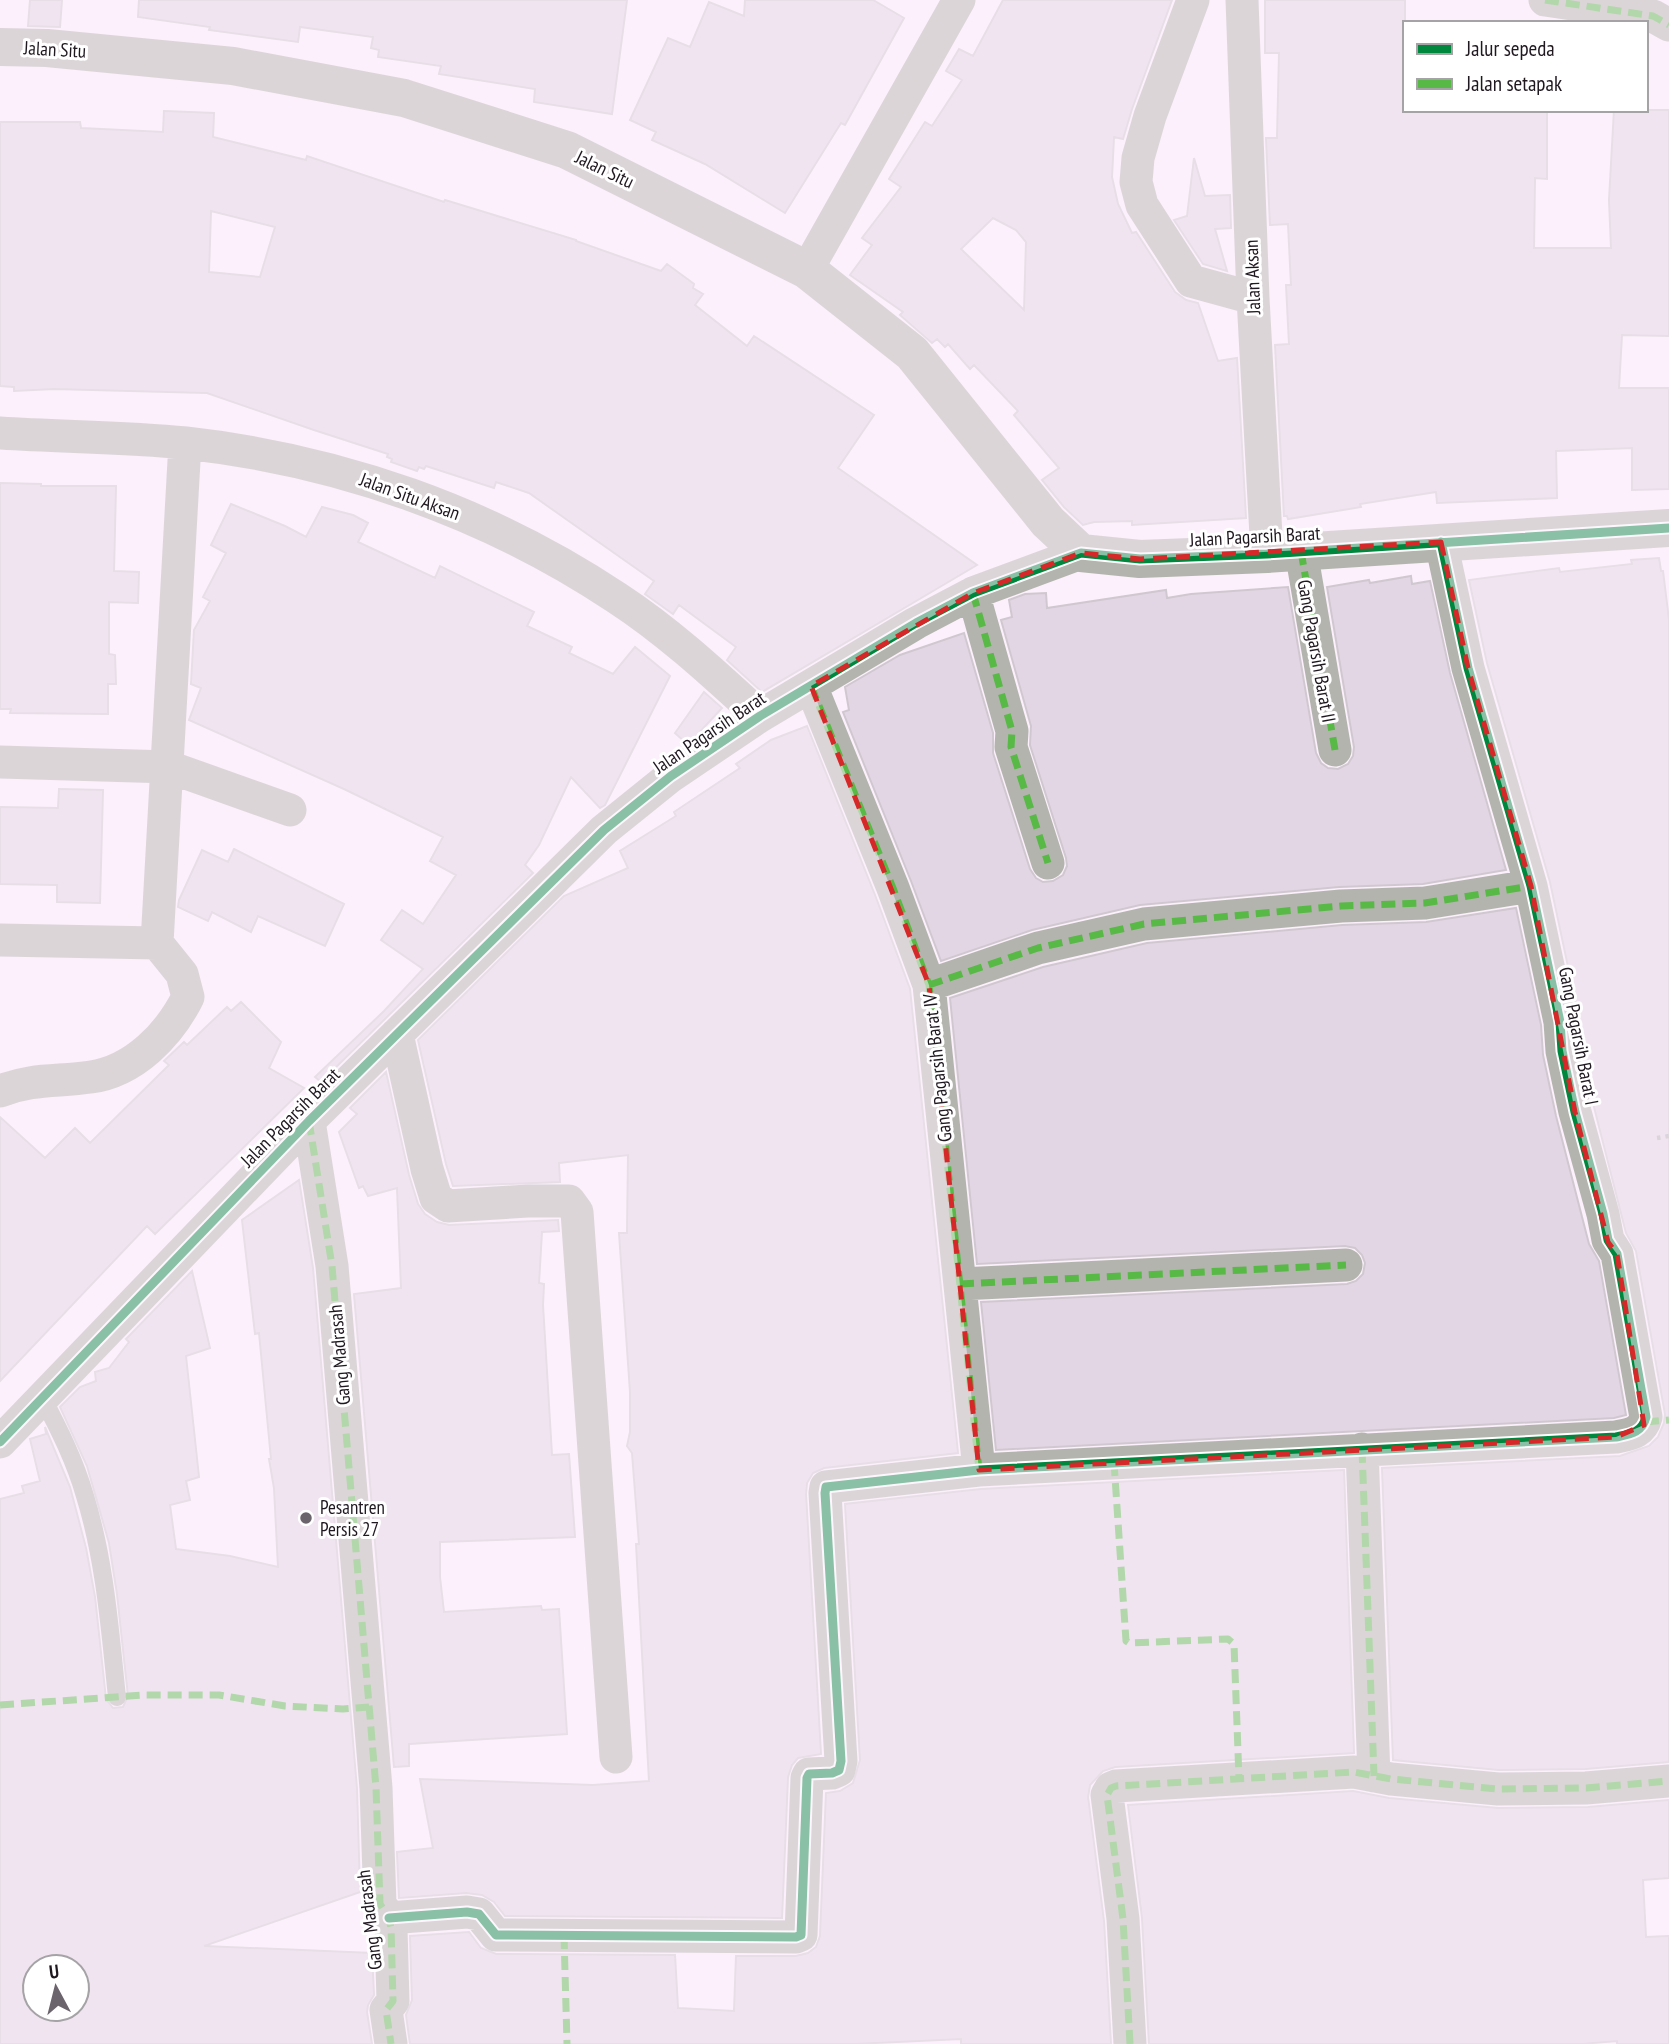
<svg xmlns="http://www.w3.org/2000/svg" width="1669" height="2044" font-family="'PT Sans Narrow',sans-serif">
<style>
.building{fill:#e3d6e4;stroke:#d0c8d0;stroke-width:2;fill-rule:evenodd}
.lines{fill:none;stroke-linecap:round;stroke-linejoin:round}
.path{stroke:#b4b3b2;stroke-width:4.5;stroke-dasharray:3.5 5;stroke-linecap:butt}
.lane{stroke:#b4b4ae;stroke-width:18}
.street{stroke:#b4b4ae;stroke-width:33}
.secondary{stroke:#b4b4ae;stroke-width:38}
.quiet{stroke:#58b947;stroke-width:7;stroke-dasharray:14 7;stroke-linecap:butt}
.cycleway-casing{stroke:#fff;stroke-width:13}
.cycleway{stroke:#00873e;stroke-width:9}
.marked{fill:none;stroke:#d62828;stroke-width:5;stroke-dasharray:14 9;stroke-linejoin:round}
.poi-dot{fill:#6c646c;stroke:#fff;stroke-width:2.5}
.labels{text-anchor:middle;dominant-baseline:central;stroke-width:6;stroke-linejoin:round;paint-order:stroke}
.street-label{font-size:19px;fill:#1f181f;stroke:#fff}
.poi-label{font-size:19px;fill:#1f181f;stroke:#fff;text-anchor:start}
</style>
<rect width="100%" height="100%" fill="#fbf0fb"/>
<path class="building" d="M30 0H62L60 27 28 26Z
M139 0H627L612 114 534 102 535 89 439 74 441 66 378 57 379 50 371 48 373 37 300 27 298 42 209 30 210 27 138 17Z
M745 0H873L904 18 845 125 841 123 785 213 705 164 652 140 656 132 630 120 668 38 690 47 709 2 744 16Z
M1003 0H1172L1132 109 1123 139 1114 137 1112 177 1118 204 1132 233 1136 232 1175 292 1186 300 1198 303 1218 361 1237 358 1246 518 1132 525V521L1094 522 1083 525 1064 507 1042 480 1059 468 1014 415 1018 411 974 365 970 369 948 344 945 347 937 339 932 343 900 315 903 312 850 275 872 245 862 238 901 187 889 179 925 122 932 126 962 80 946 71 959 49 973 56ZM993 218 1016 230 1026 242 1024 310 961 249Z
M1265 0H1405V110H1547V179L1535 178 1534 248H1611L1609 200 1614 110H1669V336L1622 335 1619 388H1669V489L1632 490V448L1556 451 1557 498 1437 503 1436 492 1360 504 1361 507 1288 519 1287 516H1284L1275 345 1289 344 1286 285H1291L1288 224 1270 225 1266 138H1277L1279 53H1265Z
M164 111 214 113 213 137 306 160 307 156 444 202 445 200 576 240V241L661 271 667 264 694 284 693 288 703 294 695 305 747 346 754 336 874 415 838 468 977 565 762 692 727 660 736 647 679 605 673 614 645 594 654 581 529 493 496 482 494 488 426 466 424 469 419 467 417 471 391 462 392 459 387 457 388 454 314 430 207 393 54 389 14 391V387L0 386V122H80L81 128 163 132ZM211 211 275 227 260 277 209 272Z
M1194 158 1205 196 1230 195 1231 228 1215 229 1227 271 1203 264 1174 220 1187 216Z
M0 483 41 484V486H116L114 571 139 572 138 603 109 602V654L115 655 116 684H108V714L10 713 11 709H0Z
M231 504 285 526 306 537 322 507 353 515 368 523 358 542 435 578 440 566 534 612 527 626 572 647 569 653 613 674 635 647 670 676 605 805 600 808 571 777 539 845 525 865 533 873 321 1082 315 1077 384 1011 423 969 381 940 402 910 423 924 456 875 430 861 443 837 344 789 189 720 201 688 191 684 194 630 210 601 203 597 226 553 211 545Z
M1659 558 1661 571H1663L1669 620V1762L1585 1769 1499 1770 1393 1760 1382 1468 1620 1456 1649 1446 1658 1437 1664 1423 1665 1414 1636 1251 1626 1233 1594 1107 1581 1048 1579 1018 1550 882 1487 663 1469 580 1559 568 1560 572 1632 564 1631 560Z
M1411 576 1412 584 1430 581 1450 673 1506 870 1423 884 1339 887 1140 905 1032 930 941 961 911 881 843 712 849 710 845 687 900 655 964 633 993 733V753L1030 869 1036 878 1043 882 1053 881 1063 875 1067 866 1066 858 1030 745 1031 726 1001 620 1012 617 1009 600 1025 594 1046 593 1047 608 1166 590 1167 598 1191 594 1288 587 1316 753 1321 763 1328 768 1338 769 1348 764 1353 756 1354 747 1327 587 1369 580 1370 583Z
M704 692 722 708 695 737 686 743 675 733Z
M807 726 875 895 910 989 958 1453 824 1468 813 1473 807 1483 806 1494 821 1754 798 1758 792 1765 788 1777 782 1918 505 1916 494 1902 482 1895 466 1893 399 1898 397 1852 433 1848 420 1779 593 1785 649 1781 636 1544H639L632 1453 627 1446 630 1432V1392L619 1233H627L628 1155 559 1163 560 1182 453 1186 446 1164 418 1040 564 896 628 868 620 851 676 816 674 812 740 768 736 764 771 740Z
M59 789 103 790 100 903 57 902V885L0 884V807L58 808Z
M234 849 344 904 325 946 258 916 251 932 212 912 208 921 178 907 179 900 202 850 228 862Z
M1516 908 1541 1025 1543 1055 1556 1116 1589 1244 1599 1261 1626 1415 1614 1418 996 1450 981 1302 1347 1284 1356 1281 1363 1274 1365 1263 1362 1255 1355 1248 1345 1246 977 1264 950 998 1043 967 1147 943 1342 925 1426 922Z
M241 1002 281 1042 269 1068 304 1088 155 1234 147 1226 0 1381V1117L45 1158 75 1128 90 1143 169 1065 164 1061 184 1042 187 1045 227 1007 231 1011Z
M386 1072 409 1175 418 1204 425 1214 437 1222 449 1225 558 1220 559 1231 542 1232 539 1283 544 1284 543 1305 552 1455 569 1454 575 1537 440 1542V1577L444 1612 541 1606 542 1610 559 1609 567 1734 409 1744V1766L394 1767 354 1294 401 1288 397 1188 368 1196 363 1186 359 1188 339 1132 357 1114 350 1108Z
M299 1180 313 1268 357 1789 360 1892 204 1946 372 1953 374 1995 368 2005 367 2012 372 2044H0V1499L24 1493 22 1486 40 1481 30 1439 46 1434 45 1427 70 1487 86 1548 95 1597 106 1699 113 1708 123 1707 128 1696 117 1594 109 1543 87 1466 60 1407 80 1387 96 1381 95 1372 109 1368 129 1342 126 1339 192 1271 210 1348 186 1356 199 1477 186 1481 190 1500 170 1505 176 1549 230 1556 278 1567 274 1488 269 1459H271L259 1333 255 1334 242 1220ZM35 1967H77V2009H35Z
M1344 1470 1354 1753 1115 1767 1103 1771 1090 1785 1088 1797 1104 1921 1111 2044H961V2039L854 2044H410L406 2015 412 2000 410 1936 469 1932 481 1948 496 1954 675 1955 678 2008 734 2011 736 1956H796L808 1953 816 1947 820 1936 826 1793 840 1791 853 1783 860 1760 845 1504 981 1489Z
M1353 1791 1389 1798 1498 1808 1588 1807 1669 1800V1878L1643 1880 1646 1937 1669 1936V2044H1617V2041L1581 2044H1149L1142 1918 1128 1805Z"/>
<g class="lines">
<path class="path" d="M1657 1138 1669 1136"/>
<path class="lane" d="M42 1397C59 1429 75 1461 85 1496 105 1561 110 1630 117 1697"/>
<path class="street" d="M1193 0 1150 116 1138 158 1136 182 1142 205 1191 281 1253 298
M1242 0 1253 298 1267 554
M1545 0 1653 16 1669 25
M807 270 959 0
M0 433C62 437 124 437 186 443 339 460 488 512 617 598 669 632 714 674 760 716
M1301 551 1335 750
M973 593 1012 731 1011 747 1048 863
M811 686 893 888 929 985 979 1470
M0 762 169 767 290 810
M0 940 157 943
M929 985 1038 948 1144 924 1341 906 1425 903 1531 886
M397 1034 427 1169 436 1198 448 1206 528 1201H569L577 1212 616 1757
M0 1091C34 1078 57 1082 91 1077 134 1071 169 1035 188 997L182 974 157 943 185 443
M309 1121 332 1266 376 1788 380 1904 389 1918 391 1928 393 2001 386 2010 391 2044
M960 1284 1346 1265
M0 1442 309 1121 604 830 671 776 760 716 916 623 973 593 1081 553
M1362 1449 1374 1776
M389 1918 467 1912 479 1914 496 1935 796 1937 801 1935 807 1778 809 1774 832 1773 839 1770 841 1761 825 1493 826 1487 979 1470 1616 1437C1630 1434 1642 1433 1646 1417L1617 1254 1608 1240 1603 1214 1575 1112 1562 1051 1560 1022 1531 886 1468 668 1441 542
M1130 2044 1123 1919 1107 1795 1111 1788 1116 1786 1354 1772 1391 1779 1498 1789 1586 1788 1669 1781"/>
<path class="secondary" d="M0 47 47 48 233 66 404 98 567 150 807 270 912 353 1048 522 1081 553 1140 559 1267 554 1669 528"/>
<path class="quiet" d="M1545 0 1653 16 1669 25
M1301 551 1335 750
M973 593 1012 731 1011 747 1048 863
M811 686 893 888 929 985 979 1470
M929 985 1038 948 1144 924 1341 906 1425 903 1531 886
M309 1121 332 1266 376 1788 380 1904 389 1918 391 1928 393 2001 386 2010 391 2044
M960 1284 1346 1265
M1645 1422 1669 1420
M1362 1449 1374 1776
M1114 1462 1126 1641 1129 1643 1228 1639 1234 1644 1239 1779
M0 1705 144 1695H219L285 1706 343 1709 369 1707
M564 1935 567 2044
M1130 2044 1123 1919 1107 1795 1111 1788 1116 1786 1354 1772 1391 1779 1498 1789 1586 1788 1669 1781"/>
<g class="cycleway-casing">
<path id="cycleway" d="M0 1442 309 1121 604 830 671 776 760 716 916 623 973 593 1081 553 1140 559 1267 554 1669 528
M389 1918 467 1912 479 1914 496 1935 796 1937 801 1935 807 1778 809 1774 832 1773 839 1770 841 1761 825 1493 826 1487 979 1470 1616 1437C1630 1434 1642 1433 1646 1417L1617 1254 1608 1240 1603 1214 1575 1112 1562 1051 1560 1022 1531 886 1468 668 1441 542"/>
</g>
<use href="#cycleway" class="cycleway"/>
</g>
<path d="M0 0H1669V2044H0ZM1441 542 1468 668 1531 886 1575 1112 1608 1242 1617 1254 1644 1425 1616 1437 979 1470 929 985 811 686 973 593 1081 553 1140 559Z" fill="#fbf0fb" fill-opacity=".55" fill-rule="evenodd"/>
<path class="marked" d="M1441 542 1468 668 1531 886 1575 1112 1608 1242 1617 1254 1644 1425 1616 1437 979 1470 929 985 811 686 973 593 1081 553 1140 559Z"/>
<circle class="poi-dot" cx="306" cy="1518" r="7"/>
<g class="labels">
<g class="street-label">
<text transform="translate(55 49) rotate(3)">Jalan Situ</text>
<text transform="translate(605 169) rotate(26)">Jalan Situ</text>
<text transform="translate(1252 277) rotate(-92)">Jalan Aksan</text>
<text transform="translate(410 496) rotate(20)">Jalan Situ Aksan</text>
<text transform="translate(1255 536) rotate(-3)">Jalan Pagarsih Barat</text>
<text transform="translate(1317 651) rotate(80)">Gang Pagarsih Barat II</text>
<text transform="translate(709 732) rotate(-34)">Jalan Pagarsih Barat</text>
<text transform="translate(1579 1036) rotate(79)">Gang Pagarsih Barat I</text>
<text transform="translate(937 1068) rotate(-96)">Gang Pagarsih Barat IV</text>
<text transform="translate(290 1117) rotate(-45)">Jalan Pagarsih Barat</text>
<text transform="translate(339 1355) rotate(-95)">Gang Madrasah</text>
<text transform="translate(369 1920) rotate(-97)">Gang Madrasah</text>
</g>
<g class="poi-label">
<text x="320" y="1507">Pesantren<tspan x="320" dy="22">Persis 27</tspan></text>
</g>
</g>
<rect x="1403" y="21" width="245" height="91" fill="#ffffff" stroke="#a5a3a5" stroke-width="2"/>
<rect x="1417" y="44" width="35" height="10" fill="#00873e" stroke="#a5a3a5" stroke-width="2"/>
<text x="1466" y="56" font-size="21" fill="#1f181f">Jalur sepeda</text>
<rect x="1417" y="79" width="35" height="10" fill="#58b947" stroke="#a5a3a5" stroke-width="2"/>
<text x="1466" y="91" font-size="21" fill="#1f181f">Jalan setapak</text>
<g transform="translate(56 1988) rotate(353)"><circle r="33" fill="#ffffff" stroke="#a5a3a5" stroke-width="2"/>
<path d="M0-5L12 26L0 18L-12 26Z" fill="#6c646c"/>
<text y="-10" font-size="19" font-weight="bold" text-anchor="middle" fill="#1f181f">U</text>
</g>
</svg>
